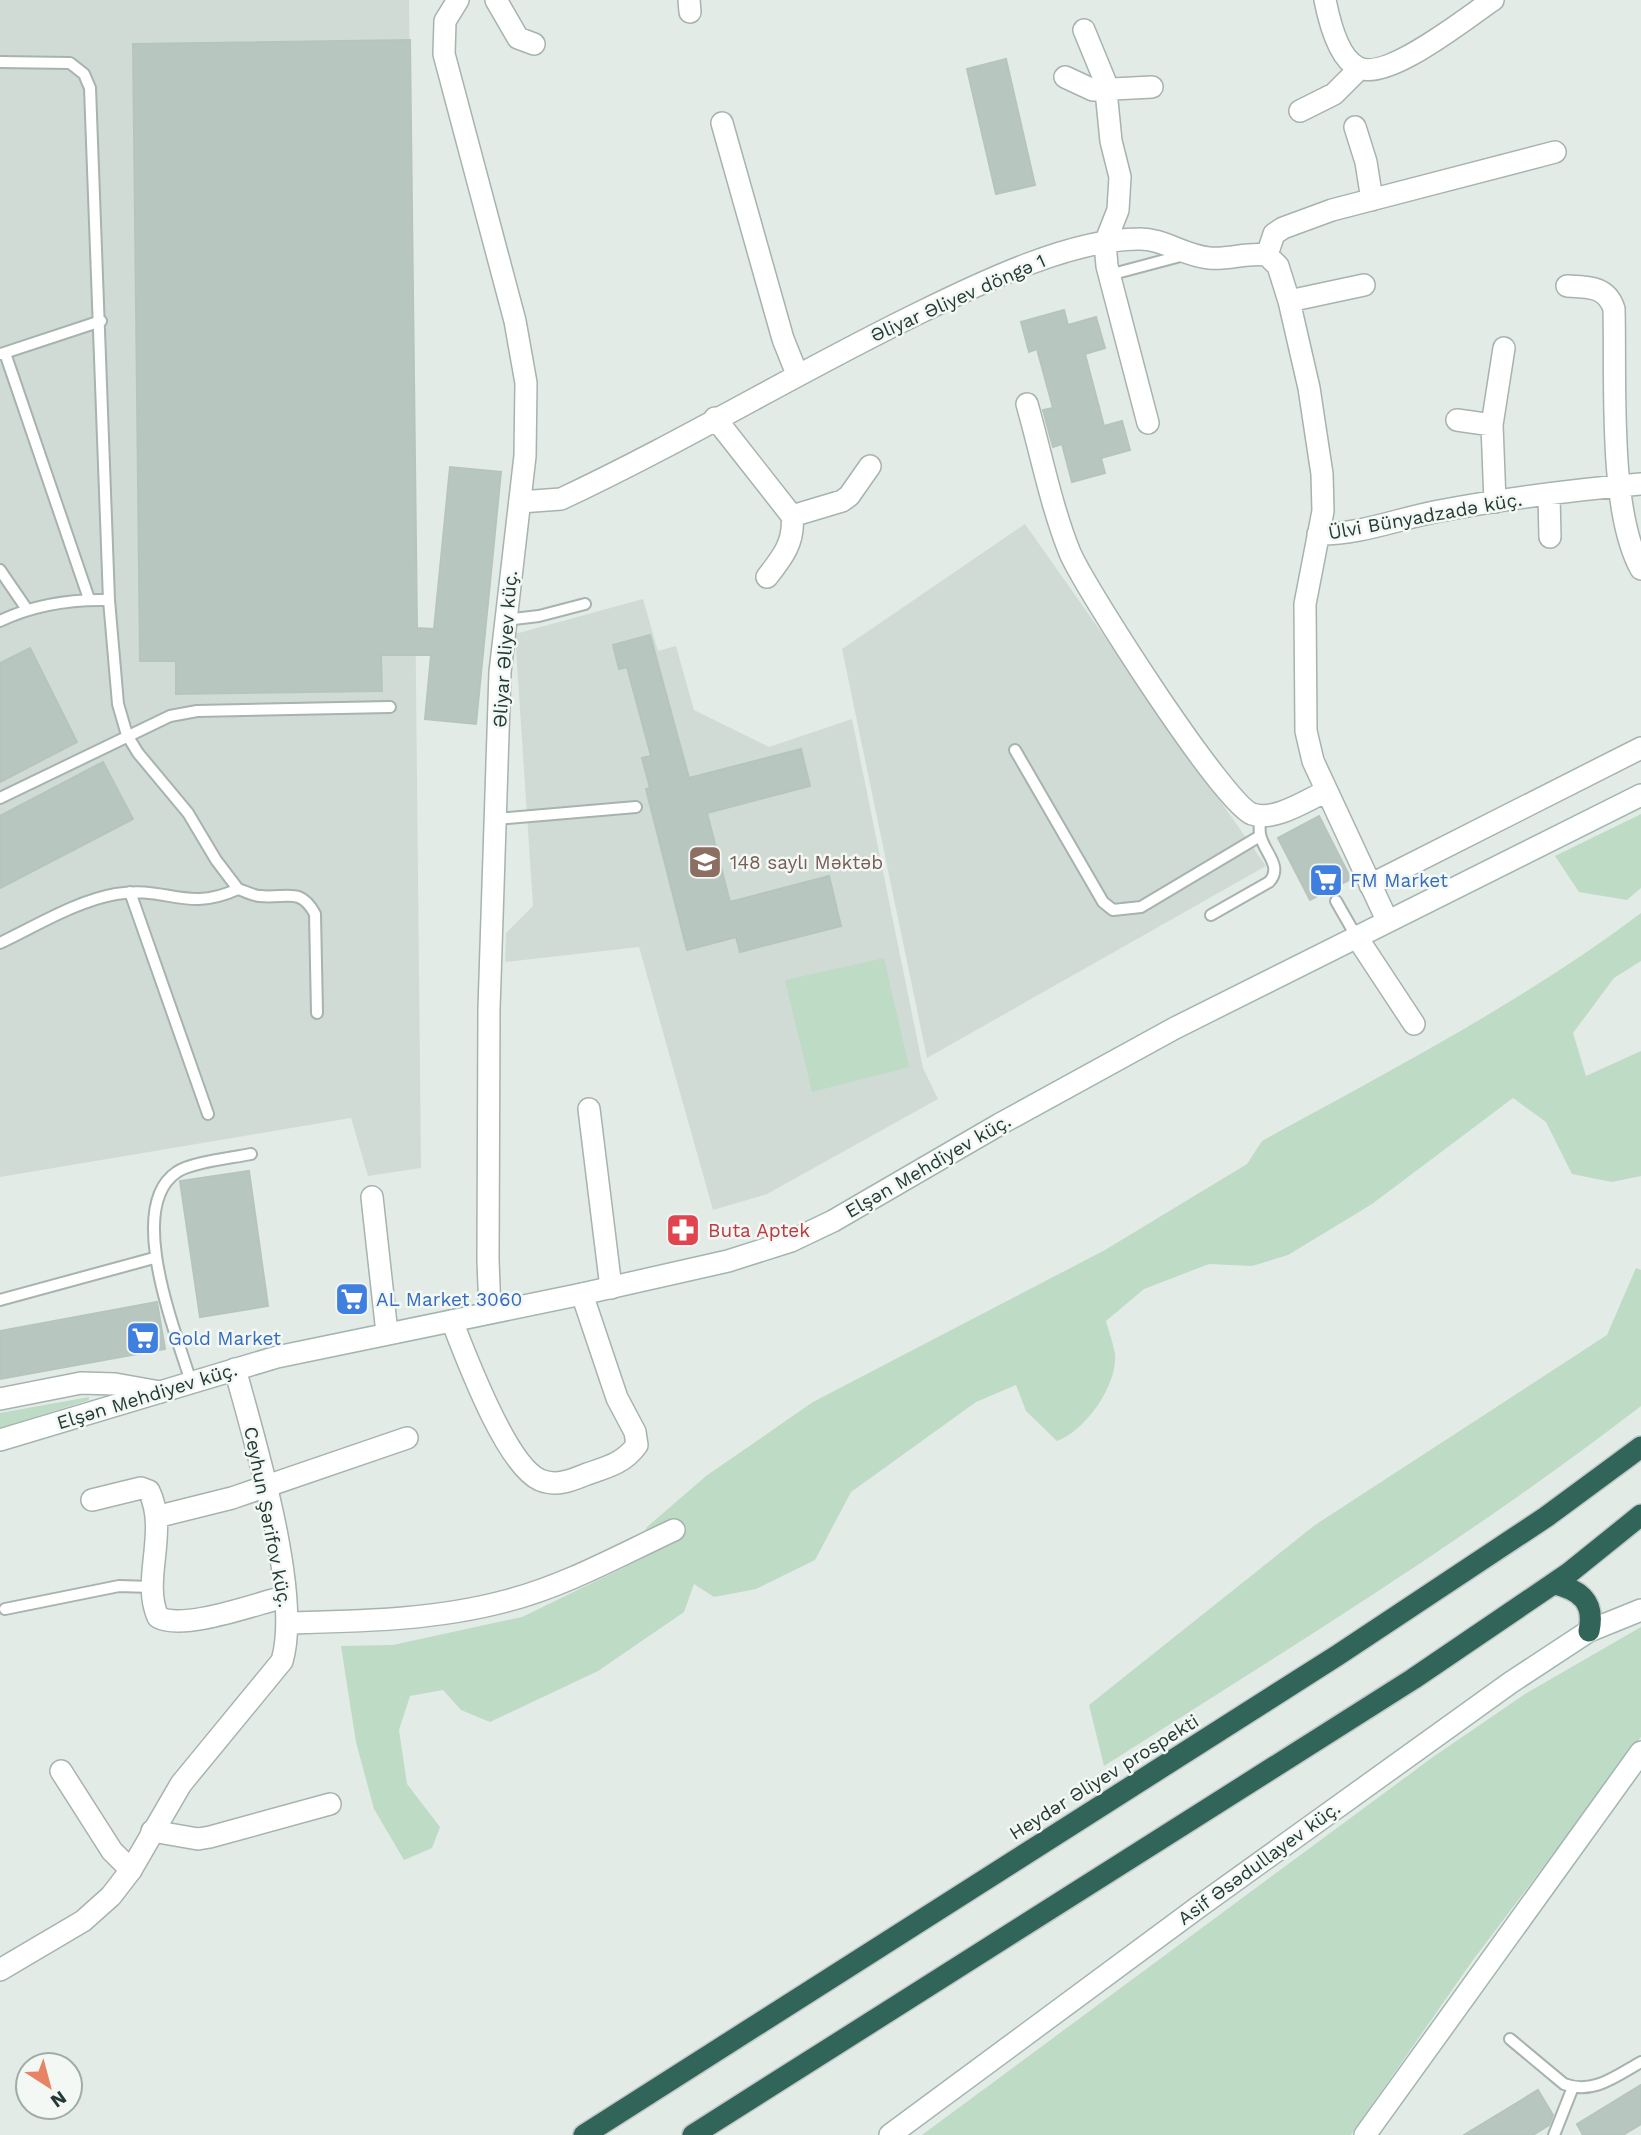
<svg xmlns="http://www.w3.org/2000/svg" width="1641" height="2135" font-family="'Work Sans',sans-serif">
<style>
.built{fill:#d1dbd6}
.green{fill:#bddbc5}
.building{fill:#b8c6c0;stroke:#b5c5be;stroke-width:2}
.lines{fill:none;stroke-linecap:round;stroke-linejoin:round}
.service-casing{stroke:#a6b3ae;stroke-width:14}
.minor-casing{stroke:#a6b3ae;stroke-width:24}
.tertiary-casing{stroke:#a6b3ae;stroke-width:24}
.secondary-casing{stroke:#a2b6af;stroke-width:24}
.motorway-casing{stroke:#c2c8c6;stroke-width:24}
.service{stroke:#fff;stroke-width:10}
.minor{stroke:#fff;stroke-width:21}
.tertiary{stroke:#fff;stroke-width:21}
.secondary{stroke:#fff;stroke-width:21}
.motorway{stroke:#32655a;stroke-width:21}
.labels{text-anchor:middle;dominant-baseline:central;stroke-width:5;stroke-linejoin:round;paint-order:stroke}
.street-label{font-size:19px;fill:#243b35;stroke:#f3f8f5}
.education-label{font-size:19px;fill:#785e54;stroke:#f3f8f5;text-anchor:start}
.shop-label{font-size:19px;fill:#366cbe;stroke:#f3f8f5;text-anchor:start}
.health-label{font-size:19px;fill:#be3a42;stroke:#f3f8f5;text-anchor:start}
</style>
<rect width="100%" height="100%" fill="#e3ebe7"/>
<path class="built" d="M0 0H409L421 1168 368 1176 351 1118 0 1177Z
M1025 524 1266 866 927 1058 842 649Z
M643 599 658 651 676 646 694 710 769 747 852 719 923 1068 938 1099 767 1194 713 1210 639 947 505 962 506 933 533 906 515 634Z"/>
<path class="green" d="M1641 814V888L1627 900 1579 892 1555 856Z
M1641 913V961L1614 978 1573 1033 1586 1076 1641 1051V1176L1612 1182 1572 1174 1546 1122 1513 1098 1372 1204 1288 1255 1252 1266 1209 1264 1144 1289 1106 1321C1109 1332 1113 1343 1115 1354 1118 1385 1085 1431 1057 1441L1026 1411 1016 1385 976 1402 851 1492 815 1560 756 1589 714 1597 694 1584 684 1612 598 1671 490 1722 461 1710 443 1690 410 1696 399 1730 407 1784 440 1827 432 1848 404 1860 374 1809 356 1742 341 1646 393 1645 522 1617 625 1567 647 1527 706 1476 813 1402 1105 1250 1247 1164 1262 1141C1391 1070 1523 1002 1641 913Z
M884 958 909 1067 812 1092 785 980Z
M1636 1268 1641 1270V1406C1470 1538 1286 1650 1104 1766L1089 1705 1315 1525 1607 1335Z
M89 1397V1400L0 1428V1413Z
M1641 1627V1737L1473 1960 1351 2135H922L1433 1757 1525 1694Z"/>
<path class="building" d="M410 40 417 628 434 629 450 467 501 472 476 724 425 719 431 655H381L382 691 176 694V661H140L133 44Z
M1006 59 1035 185 996 194 967 69Z
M1064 310 1068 325 1096 317 1105 348 1085 354 1104 426 1122 421 1130 450 1101 458 1105 473 1072 482 1062 444 1053 447 1043 410 1053 408 1037 349 1029 352 1021 322Z
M650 635 689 778 801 749 810 786 707 813 730 902 829 876 841 926 740 952 736 937 687 950 646 789 650 788 642 758 651 756 627 667 619 669 613 645Z
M30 648 77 742 0 782V663Z
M103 762 133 819 0 888V816Z
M1319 816 1351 879 1310 900 1278 838Z
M249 1171 268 1306 200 1317 180 1181Z
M157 1302 165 1349 0 1379V1331Z
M1641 2085V2124L1623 2135H1583L1577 2124Z
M1538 2090 1553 2115 1549 2125 1533 2135H1464Z"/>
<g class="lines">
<g class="service-casing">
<path id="service" d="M0 62 70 63 84 74 90 88 109 600 118 704 127 735 138 753 188 813 216 860 238 889
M1109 275 1188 254
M5 353 89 599
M1 354 101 321
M0 570 26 608
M505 620 539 616 585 604
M0 621C35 604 70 599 109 600
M1015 750 1103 902 1113 910 1141 907 1260 836
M0 798 170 716 197 711 390 707
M496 819 636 807
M130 892 208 1114
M1336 901 1356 936
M1211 915 1269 882C1284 866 1263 852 1260 834 1259 828 1260 821 1260 816
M0 943C36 926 76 901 116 894 166 885 186 913 238 889 245 891 253 896 260 896 286 899 300 886 315 914L317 1013
M0 1300 154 1258
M191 1382C177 1335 124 1207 177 1172 191 1162 232 1158 251 1154
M5 1609 119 1586 151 1587
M1510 2039 1564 2084C1593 2095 1616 2076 1641 2062
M1554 2135 1573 2087"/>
</g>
<g class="minor-casing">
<path id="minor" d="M496 0 518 38 534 44
M689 0 690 12
M1325 0C1329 20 1338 57 1357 67 1385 84 1467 17 1493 0
M1084 30 1105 81 1111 141 1120 177 1118 210 1105 243 1107 266 1148 423
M1065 77 1093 90 1152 87
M1300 111 1334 94 1359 69
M722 123 783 339 797 374
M1355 127 1366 162 1372 200
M1267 255 1274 234 1283 228 1332 210 1555 152
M1567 286C1588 287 1607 286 1614 309 1616 379 1608 510 1641 569
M1289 301 1364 285
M1027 404C1041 453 1051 506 1070 553 1086 590 1223 803 1252 814 1275 822 1306 800 1327 791
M715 418 792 516C795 542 782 558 767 577
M1457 420 1492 425
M1549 496 1550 537
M520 502 561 499C683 442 801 370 923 311 982 282 1072 239 1138 239 1163 238 1184 256 1209 258 1229 260 1247 252 1267 255L1278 266 1289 301 1309 388 1322 474 1323 511 1305 604 1306 731 1313 761 1387 920
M1495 502 1492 425 1504 348
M792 516 842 501 849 496 870 466
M1318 534C1357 535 1395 520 1434 512 1502 499 1572 490 1641 484
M1370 885 1641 748
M1356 936 1414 1024
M589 1109 611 1288
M372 1197 387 1333
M452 1321C466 1357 506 1465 540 1480 557 1487 572 1480 587 1474 608 1467 624 1463 637 1445L635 1432 617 1398 582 1294
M0 1399 81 1383 115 1384 160 1392
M92 1500 141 1488 149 1491C169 1532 141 1580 158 1617 183 1631 255 1604 284 1597
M156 1517 232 1498 407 1438
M288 1623C362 1621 435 1620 506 1601 565 1586 620 1555 674 1530
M61 1771 112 1851 131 1870
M152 1831 198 1839 210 1837 330 1804"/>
</g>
<g class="tertiary-casing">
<path id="tertiary" d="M458 0 445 21 444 54 515 321 526 383 525 456 500 672 489 1009 488 1260 490 1312
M0 1970 83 1921 111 1896 131 1870 181 1784 282 1661C302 1594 254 1439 235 1369"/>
</g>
<g class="secondary-casing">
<path id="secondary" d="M0 1440 277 1357 582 1294 728 1261 791 1241 833 1221 1000 1124 1175 1028 1641 795
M890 2135 1197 1908 1510 1683 1589 1631 1641 1610
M1365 2135 1641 1752"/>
</g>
<g class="motorway-casing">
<path id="motorway" d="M1555 1584C1581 1590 1595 1603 1589 1631
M584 2135 1338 1655 1546 1517 1641 1447
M693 2135 1413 1679 1569 1573 1641 1515"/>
</g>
<use href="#service" class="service"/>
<use href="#minor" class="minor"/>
<use href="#tertiary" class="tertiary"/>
<use href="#secondary" class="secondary"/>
<use href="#motorway" class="motorway"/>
</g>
<defs>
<g id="school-square" transform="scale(1.75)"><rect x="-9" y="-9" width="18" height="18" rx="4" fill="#8d6e63" stroke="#f3f8f5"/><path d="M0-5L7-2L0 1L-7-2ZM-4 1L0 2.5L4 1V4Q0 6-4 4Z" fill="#fff"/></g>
<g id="supermarket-square" transform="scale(1.75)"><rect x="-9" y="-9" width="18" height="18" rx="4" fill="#3f7fe0" stroke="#f3f8f5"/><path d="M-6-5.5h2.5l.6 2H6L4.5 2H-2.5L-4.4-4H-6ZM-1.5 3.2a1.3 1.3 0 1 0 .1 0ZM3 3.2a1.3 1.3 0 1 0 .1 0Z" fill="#fff"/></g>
<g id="pharmacy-square" transform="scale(1.75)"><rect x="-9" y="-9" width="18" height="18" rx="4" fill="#e0444e" stroke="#f3f8f5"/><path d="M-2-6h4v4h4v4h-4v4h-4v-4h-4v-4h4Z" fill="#fff"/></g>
</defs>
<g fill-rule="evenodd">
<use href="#school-square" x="705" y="862"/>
<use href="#supermarket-square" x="1326" y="880"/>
<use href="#pharmacy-square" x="683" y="1230"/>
<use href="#supermarket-square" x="352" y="1299"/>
<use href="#supermarket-square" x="143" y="1338"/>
</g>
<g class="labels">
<g class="street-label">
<text transform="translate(958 298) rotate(-24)">Əliyar Əliyev döngə 1</text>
<text transform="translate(1425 516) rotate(-10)">Ülvi Bünyadzadə küç.</text>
<text transform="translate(505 649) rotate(-86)">Əliyar Əliyev küç.</text>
<text transform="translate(928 1166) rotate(-30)">Elşən Mehdiyev küç.</text>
<text transform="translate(147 1396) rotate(-17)">Elşən Mehdiyev küç.</text>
<text transform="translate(268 1517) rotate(79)">Ceyhun Şərifov küç.</text>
<text transform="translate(1104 1777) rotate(-32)">Heydər Əliyev prospekti</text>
<text transform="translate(1259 1863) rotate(-36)">Asif Əsədullayev küç.</text>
</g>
<g class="education-label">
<text x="730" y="862">148 saylı Məktəb</text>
</g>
<g class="shop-label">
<text x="1350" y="880">FM Market</text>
<text x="376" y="1299">AL Market 3060</text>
<text x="168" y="1338">Gold Market</text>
</g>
<g class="health-label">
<text x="708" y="1230">Buta Aptek</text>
</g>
</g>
<g transform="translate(49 2086) rotate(144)"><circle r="33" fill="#f3f8f5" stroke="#a0aca8" stroke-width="2"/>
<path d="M0-5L12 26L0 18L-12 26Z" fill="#e88464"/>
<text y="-10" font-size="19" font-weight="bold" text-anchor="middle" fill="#243b35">N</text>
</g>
</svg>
